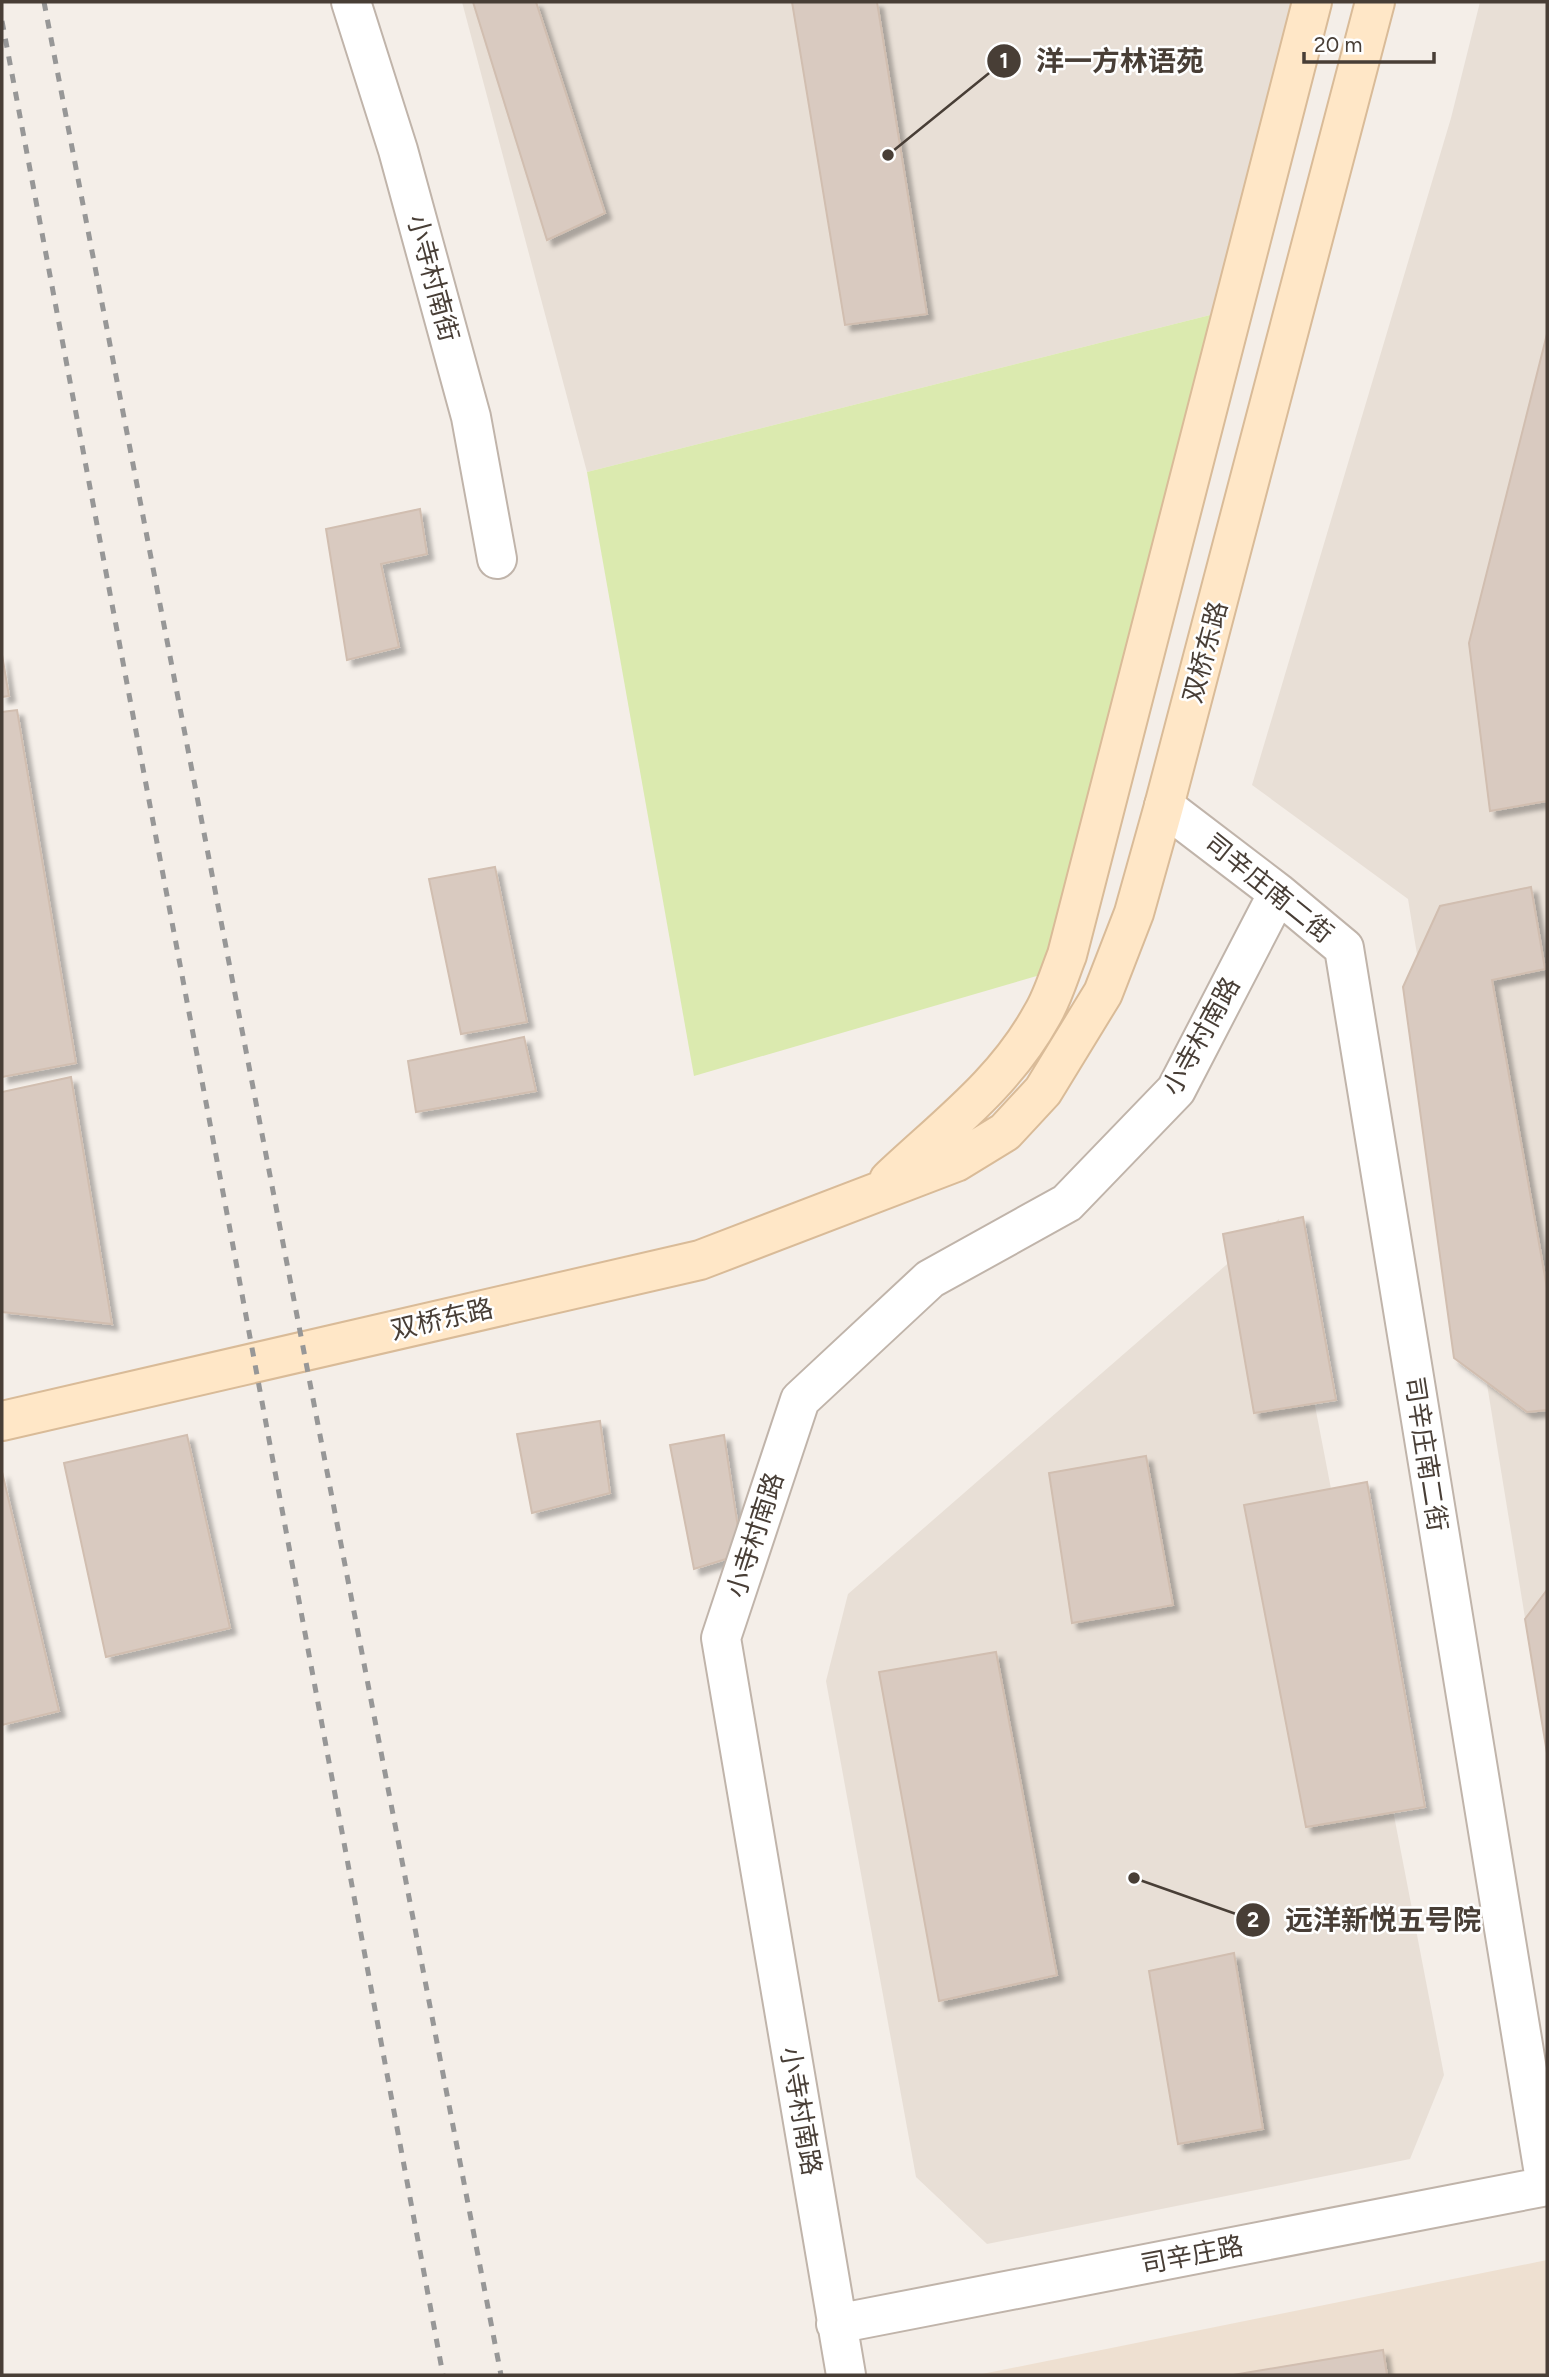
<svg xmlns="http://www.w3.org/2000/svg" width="1549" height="2377" font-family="Figtree,'Noto Sans SC',sans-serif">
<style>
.residential{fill:#e8dfd6}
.education{fill:#eee0d1}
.green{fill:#dbeaaf}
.building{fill:#d9cac0;stroke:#d1beb0;stroke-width:2;filter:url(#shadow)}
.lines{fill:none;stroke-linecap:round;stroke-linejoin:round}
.street-casing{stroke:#c0b4aa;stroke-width:42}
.secondary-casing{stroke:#d9bb98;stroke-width:42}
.street{stroke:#fff;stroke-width:38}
.secondary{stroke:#ffe7c7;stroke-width:38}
.rail{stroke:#979797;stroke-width:5;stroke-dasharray:9 9;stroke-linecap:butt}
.labels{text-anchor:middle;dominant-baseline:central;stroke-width:5;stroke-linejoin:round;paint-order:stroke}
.street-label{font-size:26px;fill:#483e36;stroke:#fff}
.leader{fill:none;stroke:#483e36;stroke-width:2.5}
.callout-dot{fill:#483e36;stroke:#fff;stroke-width:2.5}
.mark-label{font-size:21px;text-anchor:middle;font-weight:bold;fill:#fff}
.callout-label{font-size:28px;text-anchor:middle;font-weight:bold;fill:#483e36;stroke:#fff;stroke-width:5;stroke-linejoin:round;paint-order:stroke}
</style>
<defs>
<filter id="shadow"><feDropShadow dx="6" dy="6" stdDeviation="2" flood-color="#0004"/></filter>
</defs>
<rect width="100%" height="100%" fill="#f4eee8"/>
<path class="residential" d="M462 2H1308L1238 308 587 472Z
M1480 2H1547V1753L1408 899 1252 785 1451 118Z
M1279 1219 1444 2075 1410 2159 987 2244 916 2177 826 1681 848 1594Z"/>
<path class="education" d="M1547 2260V2375H977Z"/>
<path class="green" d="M1238 308 1054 971 694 1076 587 472Z"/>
<path class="building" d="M473 2H536L605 213 547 240Z
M792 2H877L927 314 845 325Z
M1547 334V801L1490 811 1469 643Z
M420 509 427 554 381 564 399 647 347 660 326 529Z
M2 655 9 696 2 697Z
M17 710 76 1063 2 1077V712Z
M495 867 527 1022 461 1034 429 879Z
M1531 887 1545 969 1492 980 1547 1288V1410L1527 1412 1454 1358 1403 987 1440 906Z
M524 1037 536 1091 416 1112 408 1061Z
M71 1077 112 1324 2 1312V1092Z
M1303 1217 1336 1400 1254 1413 1223 1234Z
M600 1421 610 1493 532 1513 517 1434Z
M187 1435 230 1628 106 1657 64 1463Z
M724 1435 742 1554 694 1569 670 1445Z
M1146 1456 1173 1605 1072 1623 1049 1473Z
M2 1472 59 1711 2 1725Z
M1367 1482 1425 1807 1306 1827 1244 1505Z
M1547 1590V1753L1525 1619Z
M996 1652 1057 1975 939 2001 879 1672Z
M1234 1953 1263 2129 1178 2144 1149 1971Z
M1383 2350 1387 2375H1233Z"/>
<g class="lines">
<g class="street-casing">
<path id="street" d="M351 2 398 150 471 417 497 559
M1164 806 1278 893 1344 948 1546 2186
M836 2324 1547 2186
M846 2375 721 1638 800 1400 930 1279 1067 1203 1176 1090 1278 893"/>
</g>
<g class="secondary-casing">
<path id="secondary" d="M889 1180C945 1127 1004 1084 1042 1015 1053 997 1059 975 1067 955L1312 2
M2 1421 700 1260 956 1162 1005 1132 1043 1091 1103 993 1134 913 1164 806 1375 2"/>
</g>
<use href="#street" class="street"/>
<use href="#secondary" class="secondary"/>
<path class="rail" d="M44 2 501 2375
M2 21 228 1219 443 2375"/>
</g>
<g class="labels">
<g class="street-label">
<text transform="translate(433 278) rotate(75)">小寺村南街</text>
<text transform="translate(1205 652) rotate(-75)">双桥东路</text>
<text transform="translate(1269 888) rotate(39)">司辛庄南二街</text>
<text transform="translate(1201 1036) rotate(-61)">小寺村南路</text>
<text transform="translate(442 1319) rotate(-13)">双桥东路</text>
<text transform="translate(1426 1454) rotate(81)">司辛庄南二街</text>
<text transform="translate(755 1535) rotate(-72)">小寺村南路</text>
<text transform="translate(801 2111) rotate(80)">小寺村南路</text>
<text transform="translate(1192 2255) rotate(-11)">司辛庄路</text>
</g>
</g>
<path class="leader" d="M888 155L1004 61M1134 1878L1253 1920"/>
<g class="callout-dot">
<circle cx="888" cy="155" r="7"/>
<circle cx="1134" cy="1878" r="7"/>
<circle cx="1004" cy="61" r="18"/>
<circle cx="1253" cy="1920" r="18"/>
</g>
<g class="mark-label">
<text x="1004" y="68">1</text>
<text x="1253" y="1927">2</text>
</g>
<g class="callout-label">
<text x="1120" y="71">洋一方林语苑</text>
<text x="1383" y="1930">远洋新悦五号院</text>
</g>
<rect width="1549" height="2377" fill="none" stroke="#483e36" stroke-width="7"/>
<path d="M1304 52v10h130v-10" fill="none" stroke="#483e36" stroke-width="3.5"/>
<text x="1314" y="52" font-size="21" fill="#483e36" stroke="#ffffff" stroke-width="5" paint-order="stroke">20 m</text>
</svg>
